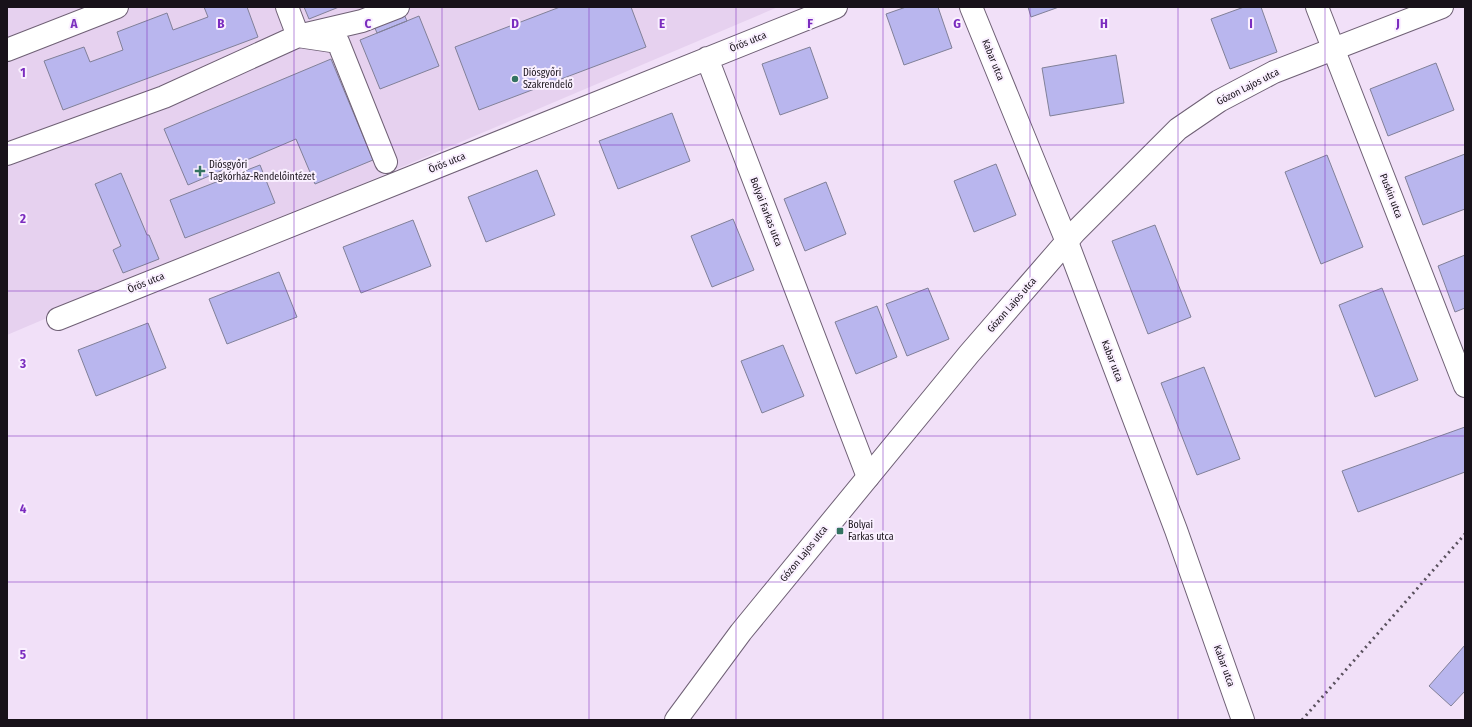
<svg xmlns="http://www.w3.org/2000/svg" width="1472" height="727" font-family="'Fira Sans Condensed',sans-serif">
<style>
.built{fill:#e6d1ef}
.building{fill:#b9b6ee;stroke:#818098}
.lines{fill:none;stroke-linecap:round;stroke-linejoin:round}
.minor-casing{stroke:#6f6075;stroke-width:24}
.major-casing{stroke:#6f6075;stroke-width:24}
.minor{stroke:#fff;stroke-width:22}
.major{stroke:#fff;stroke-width:22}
.rail{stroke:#59505d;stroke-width:3;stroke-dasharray:2 4;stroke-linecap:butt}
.grid{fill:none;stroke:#7b2cbf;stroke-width:1;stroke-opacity:0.55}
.poi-dot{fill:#337361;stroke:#faf0ff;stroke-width:1.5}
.labels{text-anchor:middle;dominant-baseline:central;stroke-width:4;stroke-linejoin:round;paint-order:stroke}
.street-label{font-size:10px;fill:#18121a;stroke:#faf0ff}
.poi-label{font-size:10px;fill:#18121a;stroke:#faf0ff;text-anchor:start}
.grid-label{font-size:13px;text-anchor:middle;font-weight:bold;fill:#7b2cbf;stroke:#faf0ff;stroke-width:4;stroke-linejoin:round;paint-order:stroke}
</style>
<rect width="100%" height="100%" fill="#f1e0f8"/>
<path class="built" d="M7 7H778L7 335Z"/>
<path class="building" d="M204 7H247L258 37 63 110 44 61 84 47 90 62 123 50 117 32 167 13 173 30 208 17Z
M304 7H339L309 19Z
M366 7H401L407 21 377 33Z
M560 7H631L646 47 479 110 455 47Z
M906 7H938L952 48 904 65 886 14Z
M1028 7H1059L1031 17Z
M1244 7H1261L1277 52 1230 69 1211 19Z
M419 16 439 66 380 89 360 40Z
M810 47 828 98 780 115 762 64Z
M1116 55 1124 103 1050 116 1042 68Z
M331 59 373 160 315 184 296 139 188 185 164 129Z
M1436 63 1454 110 1388 136 1370 89Z
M672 113 690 161 618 189 599 141Z
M1465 154V209L1423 225 1405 177Z
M1327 155 1363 247 1321 264 1285 172Z
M996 164 1016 215 974 232 954 181Z
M260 165 275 203 185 238 170 200Z
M537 170 555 215 486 242 468 197Z
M121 173 147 235H149L159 259 123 273 113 250 121 246 95 184Z
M826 182 846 234 805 251 784 199Z
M733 219 754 270 712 287 691 236Z
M413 220 431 266 361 293 343 247Z
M1155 225 1191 317 1148 334 1112 241Z
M1465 255V308L1455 312 1438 266Z
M279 272 297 317 227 344 209 299Z
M928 288 949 339 907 356 886 304Z
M1382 288 1418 380 1375 397 1339 305Z
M877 306 897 357 856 374 835 322Z
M148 323 166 368 96 396 78 350Z
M783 345 804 396 762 413 741 361Z
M1204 367 1240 459 1197 475 1161 383Z
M1465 427V472L1358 512 1342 471Z
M1465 645V691L1451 706 1429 686Z"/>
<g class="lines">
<g class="minor-casing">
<path id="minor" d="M971 7 1067 242 1176 530 1243 720
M1317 7 1465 386
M7 50 117 7
M707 58 868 477
M7 154 164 97 298 36 287 7
M386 162 338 42 298 36 362 21 398 7
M58 319 836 7"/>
</g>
<g class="major-casing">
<path id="major" d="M676 720 741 632 969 354 1075 232 1178 129 1219 101 1274 72 1442 7"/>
</g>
<use href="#minor" class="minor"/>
<use href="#major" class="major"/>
<path class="rail" d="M1302 720 1465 534"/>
</g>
<path class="grid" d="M147 7V720M294 7V720M442 7V720M589 7V720M736 7V720M883 7V720M1030 7V720M1178 7V720M1325 7V720M7 145H1465M7 291H1465M7 436H1465M7 582H1465"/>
<g class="poi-dot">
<circle cx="515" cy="79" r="4"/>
<path d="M198 165h4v4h4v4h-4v4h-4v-4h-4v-4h4z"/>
<rect x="836" y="527" width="8" height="8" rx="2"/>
</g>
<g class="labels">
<g class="street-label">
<text transform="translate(748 42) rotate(-22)">Örös utca</text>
<text transform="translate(993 60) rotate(68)">Kabar utca</text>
<text transform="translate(1248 87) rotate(-27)">Gózon Lajos utca</text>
<text transform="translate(447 163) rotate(-22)">Örös utca</text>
<text transform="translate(1391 196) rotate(69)">Puskin utca</text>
<text transform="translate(766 212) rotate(69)">Bolyai Farkas utca</text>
<text transform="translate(146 283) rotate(-22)">Örös utca</text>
<text transform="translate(1012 305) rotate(-49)">Gózon Lajos utca</text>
<text transform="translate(1112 361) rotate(69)">Kabar utca</text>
<text transform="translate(804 554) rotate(-51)">Gózon Lajos utca</text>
<text transform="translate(1224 666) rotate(70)">Kabar utca</text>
</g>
<g class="poi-label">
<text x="523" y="73">Diósgyőri<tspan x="523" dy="12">Szakrendelő</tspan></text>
<text x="209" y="165">Diósgyőri<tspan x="209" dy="12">Tagkórház-Rendelőintézet</tspan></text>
<text x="848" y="525">Bolyai<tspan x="848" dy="12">Farkas utca</tspan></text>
</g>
</g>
<g class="grid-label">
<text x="74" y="28">A</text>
<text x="221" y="28">B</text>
<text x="368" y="28">C</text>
<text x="515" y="28">D</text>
<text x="662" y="28">E</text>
<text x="810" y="28">F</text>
<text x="957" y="28">G</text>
<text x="1104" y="28">H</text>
<text x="1251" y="28">I</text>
<text x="1398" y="28">J</text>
<text x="23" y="77">1</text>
<text x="23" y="223">2</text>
<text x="23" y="368">3</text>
<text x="23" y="513">4</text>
<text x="23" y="659">5</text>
</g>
<rect width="1472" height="727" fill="none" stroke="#18121a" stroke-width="16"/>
</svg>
